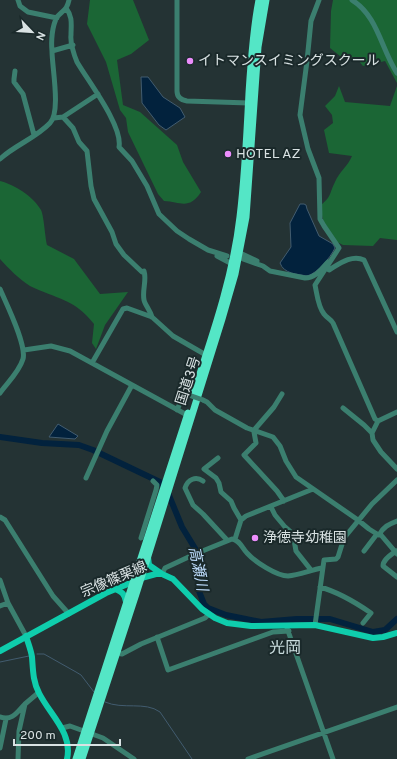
<svg xmlns="http://www.w3.org/2000/svg" width="397" height="759" font-family="Overpass,'Noto Sans JP',sans-serif">
<style>
.forest{fill:#1b6635}
.water{fill:#02223d;stroke:#425c6f}
.lines{fill:none;stroke-linecap:round;stroke-linejoin:round}
.stream{stroke:#425c6f;stroke-width:1}
.river{stroke:#02223d;stroke-width:6}
.minor{stroke:#3b7f6f;stroke-width:5}
.major{stroke:#0fcdac;stroke-width:6}
.highway{stroke:#54e6c6;stroke-width:7}
.minor-bridge{stroke:#3b7f6f;stroke-width:5}
.poi-dot{fill:#eb8dfb;stroke:#1a292a;stroke-width:1.5}
.labels{text-anchor:middle;dominant-baseline:central;stroke-width:4;stroke-linejoin:round;paint-order:stroke}
.poi-label{font-size:14px;fill:#d9e2e3;stroke:#1a292a;text-anchor:start}
.street-label{font-size:14px;fill:#d9e2e3;stroke:#1a292a}
.water-label{font-size:15px;font-style:italic;fill:#beddfd;stroke:#1a292a}
.quarter-label{font-size:16px;fill:#caddde;stroke:#1a292a}
</style>
<rect width="100%" height="100%" fill="#243334"/>
<path class="forest" d="M90 0H133L149 40 131 54 117 60 123 105 140 112 177 145 183 162 201 192C189 210 181 202 164 201L158 194 128 132 126 118 120 110 106 62 87 24Z
M333 0H397V83L385 61 363 66 358 60 340 56 330 48 331 11Z
M339 86 345 102 390 106 397 86V240L380 238 373 246 343 245 337 242 324 224 320 206C332 196 329 194 335 182 339 172 348 166 352 156L329 153 324 130 333 123 332 115 325 106 335 96Z
M0 181C15 185 33 196 41 210 44 216 45 237 47 245L74 259 100 294 128 292 105 325 96 349 92 343 94 324C74 298 56 299 30 286 19 279 9 269 0 259Z"/>
<path class="water" d="M141 77H148L163 97 180 108 185 117 166 130 159 125 142 103Z
M300 204H304L306 205 307 209 319 236 333 244 335 248C330 258 318 273 307 276 297 274 284 274 280 263L291 247 290 223Z
M58 424 78 436 75 439 49 437Z"/>
<g class="lines">
<path class="stream" d="M37 654H44L76 672 81 675 94 692
M0 662 29 656
M105 702C123 710 145 701 160 712L192 759"/>
<path class="river" d="M0 437 42 443 79 445 93 450 160 482 168 493 182 527 196 550 198 556 199 591 204 604 208 608 226 615 261 622 297 619H330L373 632 385 630 397 619"/>
<path class="minor" d="M18 0 20 6 28 12 57 18
M177 0V91C177 97 181 100 187 101L249 103
M319 0 311 21 307 61 300 115 308 149 319 178 320 219 324 226 339 248 315 285C317 294 318 307 324 314 327 318 331 319 333 323L375 419 378 421
M352 0C378 16 381 49 397 73
M66 8C73 17 71 25 71 35 70 42 74 55 77 62 88 81 123 126 119 147L132 161 147 186 159 214 177 231 189 239 208 250 227 256
M52 51 73 45
M15 71 14 79V82L23 94 34 135
M63 117 73 128 79 142 87 151 91 186 94 199 112 232 116 244 124 255 142 272 144 271C147 280 142 290 144 300 145 305 150 310 152 317
M54 118 63 117 98 94
M0 159C15 145 36 138 50 123 61 112 52 67 52 51 51 41 52 26 57 17 63 10 67 10 69 0
M240 253 257 261
M217 256 232 264
M243 259 263 266 270 271 305 278C316 278 321 269 328 262
M326 268 329 270C339 264 352 254 364 260L397 332
M0 289C6 303 27 345 23 359 19 372 8 382 0 393
M24 350 51 346 70 351 187 415
M92 363 123 309 127 308 152 317 173 336 206 355
M282 394 274 407 255 429 254 432 256 443 244 455 277 491 284 501
M203 400 207 402 215 410 247 428 273 437 280 446 286 461 296 477 358 520 369 529 377 534 381 535 397 554
M343 408 364 425 372 433 373 440 381 452 397 469
M177 410 183 396 186 394
M372 433 378 421 397 412
M218 458 204 469 216 478 219 483 221 492 231 501 234 508 241 520
M86 478 107 431 132 385
M203 481C196 476 188 479 185 488L193 505 203 514 227 540
M271 507 275 515 285 527 293 534 296 551 311 570
M0 517 5 520 53 596 69 614
M379 535C383 527 389 524 397 521
M141 538 156 490 157 485 153 481
M235 539 241 520 246 516 313 489
M364 551 377 534
M396 551C391 555 383 559 383 566L397 577
M162 574 165 568 195 554 232 539C240 540 242 548 247 553 255 562 277 576 288 576 299 575 311 570 322 568
M0 580 8 603 26 636
M320 587C338 592 355 602 371 613L363 623
M0 606 8 603
M315 625 324 560 336 559 338 557 344 538 372 504 397 480
M287 628 333 759
M157 637 168 670 273 632 289 631
M116 653 122 654 141 644 205 618 209 614
M0 717C13 721 17 712 25 704
M62 728 70 726 103 738 134 759
M0 748 6 719
M18 759 19 731 25 704 38 693
M248 759 397 707"/>
<path class="major" d="M148 557 149 565 162 574
M115 589C122 592 125 594 126 602
M26 636C28 643 31 650 32 657 33 670 33 682 39 693 50 715 73 733 67 759
M0 651 106 593 145 577 156 574H162L173 579 202 609 215 618 227 623 251 626 315 625 373 638 383 637 397 633"/>
<path class="highway" d="M193 395C212 337 233 278 240 217 245 176 247 134 249 93 251 62 253 30 259 0
M76 759 188 413
M82 759 137 591 222 319 235 274 246 217 258 47 266 0"/>
<path class="minor-bridge" d="M186 394 203 400"/>
</g>
<g class="poi-dot">
<circle cx="190" cy="61" r="4"/>
<circle cx="228" cy="154" r="4"/>
<circle cx="255" cy="538" r="4"/>
</g>
<g class="labels">
<g class="poi-label">
<text x="198" y="61">イトマンスイミングスクール</text>
<text x="236" y="154">HOTEL AZ</text>
<text x="263" y="538">浄徳寺幼稚園</text>
</g>
<g class="street-label">
<text transform="translate(189 381) rotate(-72)">国道3号</text>
<text transform="translate(114 580) rotate(-23)">宗像篠栗線</text>
</g>
<g class="water-label">
<text transform="translate(197 569) rotate(79)">高瀬川</text>
</g>
<g class="quarter-label">
<text x="285" y="649">光岡</text>
</g>
</g>
<g transform="translate(32 32) rotate(115)" stroke="#1a292a" stroke-width="3" paint-order="stroke">
<path d="M0-3L7 15L0 10L-7 15Z" fill="#d9e2e3"/>
<text y="-6" font-size="11" font-weight="bold" text-anchor="middle" fill="#d9e2e3">N</text>
</g>
<path d="M14 739v6h106v-6" fill="none" stroke="#d9e2e3" stroke-width="2"/>
<text x="20" y="739" font-size="12" fill="#d9e2e3" stroke="#1a292a" stroke-width="3" paint-order="stroke">200 m</text>
</svg>
